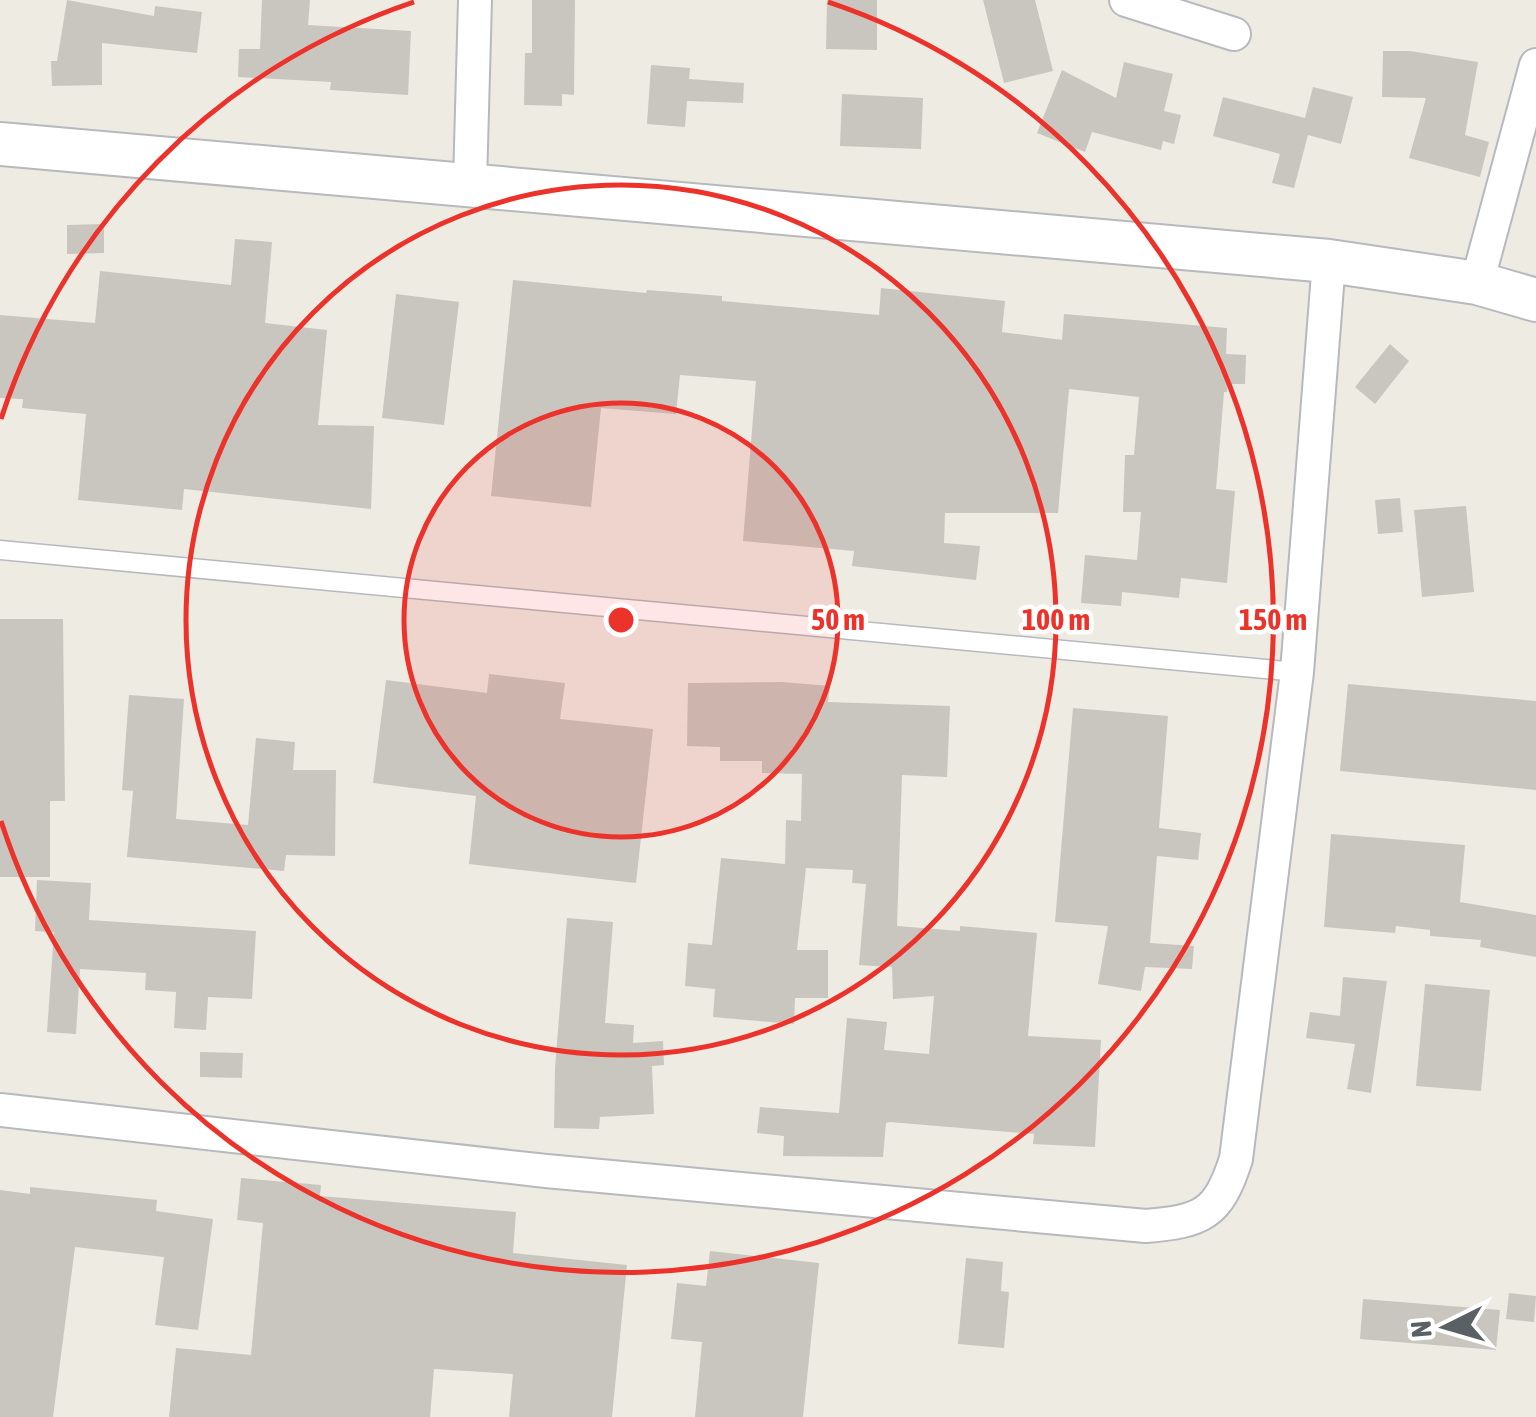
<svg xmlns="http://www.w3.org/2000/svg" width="1536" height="1417" font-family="'Asap Condensed',sans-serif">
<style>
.building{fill:#c9c6c0}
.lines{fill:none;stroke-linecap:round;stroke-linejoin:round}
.service-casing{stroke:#b6b9be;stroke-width:21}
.minor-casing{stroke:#b6b9be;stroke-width:36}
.tertiary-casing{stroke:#b6b9be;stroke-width:46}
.service{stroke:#fff;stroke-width:18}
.minor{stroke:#fff;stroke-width:32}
.tertiary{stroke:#fff;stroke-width:42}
.ring{fill:none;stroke:#ec332b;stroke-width:5}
.centre{fill:#ec332b;stroke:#fff;stroke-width:5}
.ring-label{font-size:30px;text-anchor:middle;font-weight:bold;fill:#ec332b;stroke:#fff;stroke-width:9;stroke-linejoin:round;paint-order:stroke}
</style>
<rect width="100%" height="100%" fill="#eeebe3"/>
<path class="building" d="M67 0 154 16 155 6 202 12 197 53 102 43V85L52 86 51 61H57Z
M262 0H310L308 25 411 31 408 95 330 90 331 82 238 77 239 49H260Z
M532 0H575L574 95 562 94V106L524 105 525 53H532Z
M827 0H877V50L826 49Z
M983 0H1035L1053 71 1004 83Z
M1383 51H1410L1478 62 1465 135 1489 142 1480 177 1409 158 1426 98 1382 97Z
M1124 62 1173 74 1164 111 1181 115 1174 144 1163 141 1161 150 1092 132 1085 152 1037 133 1062 70 1116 98Z
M651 65 690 68 689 79 744 83 743 103 687 101 685 127 647 124Z
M1313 87 1353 97 1341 144 1308 135 1294 188 1272 183 1280 154 1213 136 1223 97 1305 118Z
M842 94 923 98 921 149 840 146Z
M104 224V253L67 254V225Z
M235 239 272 242 265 323 327 330 318 425 374 426 371 509 184 489 182 510 78 500 86 414 22 408 23 399 0 398V315L95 323 100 271 231 285Z
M513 280 646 293 647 290 722 296V301L879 315 881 288 1005 301 1002 332 1062 340 1064 314 1227 328 1226 354 1246 355 1245 384H1228L1227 392H1224L1216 489 1235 491 1227 583 1181 578 1179 598 1122 592 1121 606 1081 603 1085 555 1137 560 1141 512H1123L1125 455H1134L1139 397 1069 389 1058 513H945L944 543 980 546 976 580 852 566 854 551 743 541 756 381 680 375 676 414 601 408 591 507 491 496Z
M396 294 459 302 444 425 382 418Z
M1390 344 1409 361 1375 404 1355 387Z
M1400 498 1403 532 1378 534 1375 500Z
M1466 506 1474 592 1422 597 1414 510Z
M0 619H63L65 801H50V877H0Z
M489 674 565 683 560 719 653 729 636 883 469 864 476 796 373 783 386 680 487 693Z
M782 682 830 686 828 702 950 706 947 777 902 775 897 926 960 931V926L1037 933 1028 1036 1101 1040 1095 1147 1033 1144 1034 1134 890 1122 886 1123 883 1157 783 1156 784 1136 757 1133 760 1107 839 1113 847 1018 887 1022 884 1050 929 1054 934 996 893 999 892 967 859 965 866 884 852 883 853 870 806 868 797 950H828V998H795L794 1024 713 1017 715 989 685 986 688 943 712 945 721 858 785 864 786 820 801 821 802 774 762 773V761H720V747L687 746 688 683Z
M1348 684 1536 701V790L1340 771Z
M129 695 184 699 176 819 248 825 256 738 295 742 293 770H336L335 856 286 855 284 871 127 857 133 791 122 790Z
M1073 708 1168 716 1159 828 1201 833 1198 860 1157 856 1150 943 1194 946 1192 969 1145 967 1141 991 1098 984 1108 926 1055 922Z
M1331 834 1465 845 1460 902 1536 915V957L1480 947 1481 940 1430 936V930L1396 926 1395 933 1324 927Z
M37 880 91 883 89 920 256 931 252 999 208 997 206 1030 174 1028 176 992 145 990 146 973 80 969 76 1034 47 1032 54 932 35 931Z
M567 918 613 922 605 1023 634 1025 633 1043 663 1041 664 1065 652 1066 654 1114 600 1117 599 1129 554 1128 555 1068Z
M1343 977 1387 981 1371 1093 1347 1089 1355 1044 1306 1038 1310 1012 1340 1016Z
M1425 984 1490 990 1481 1091 1416 1086Z
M200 1052 243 1053 242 1078 200 1077Z
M241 1178 321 1185 320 1196 516 1212 513 1253 627 1265 612 1417H509L513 1374 434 1369 430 1417H169L176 1348 251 1355 263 1223 237 1220Z
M30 1187 157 1200 156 1211 213 1219 198 1330 155 1325 164 1257 75 1247 53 1417H0V1190L30 1194Z
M710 1251 819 1263 803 1417H695L702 1342 671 1339 677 1283 706 1286Z
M966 1258 1003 1262 1001 1291 1009 1292 1004 1348 958 1344Z
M1509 1293 1536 1296 1534 1322 1506 1319Z
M1363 1299 1500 1310 1496 1350 1360 1339Z"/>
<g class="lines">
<g class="service-casing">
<path id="service" d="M0 550 1297 672"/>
</g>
<g class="minor-casing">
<path id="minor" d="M1126 0 1234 34
M470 183 475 0
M1477 283 1536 65
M0 1110 546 1171 1146 1226C1202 1221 1218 1215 1236 1159L1297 672 1329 261"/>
</g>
<g class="tertiary-casing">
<path id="tertiary" d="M0 144 1329 261 1477 283 1536 300"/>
</g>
<use href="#service" class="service"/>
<use href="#minor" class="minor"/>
<use href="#tertiary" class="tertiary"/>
</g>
<circle cx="621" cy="620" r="217" fill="#ec332b" fill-opacity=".12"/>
<g class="ring">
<circle cx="621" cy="620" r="217"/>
<circle cx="621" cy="620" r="435"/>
<path d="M1 419A652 652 0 0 1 414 2M828 2A652 652 0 1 1 1 821"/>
</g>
<circle cx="621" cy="620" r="15" class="centre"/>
<g class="ring-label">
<text x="838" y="630">50 m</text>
<text x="1056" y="630">100 m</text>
<text x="1273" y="630">150 m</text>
</g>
<g transform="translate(1446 1327) rotate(265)" stroke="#ffffff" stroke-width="8" paint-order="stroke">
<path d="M0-8L18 38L0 25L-18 38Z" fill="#5b6064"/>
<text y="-15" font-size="28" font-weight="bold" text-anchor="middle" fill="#5b6064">N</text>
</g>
</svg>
